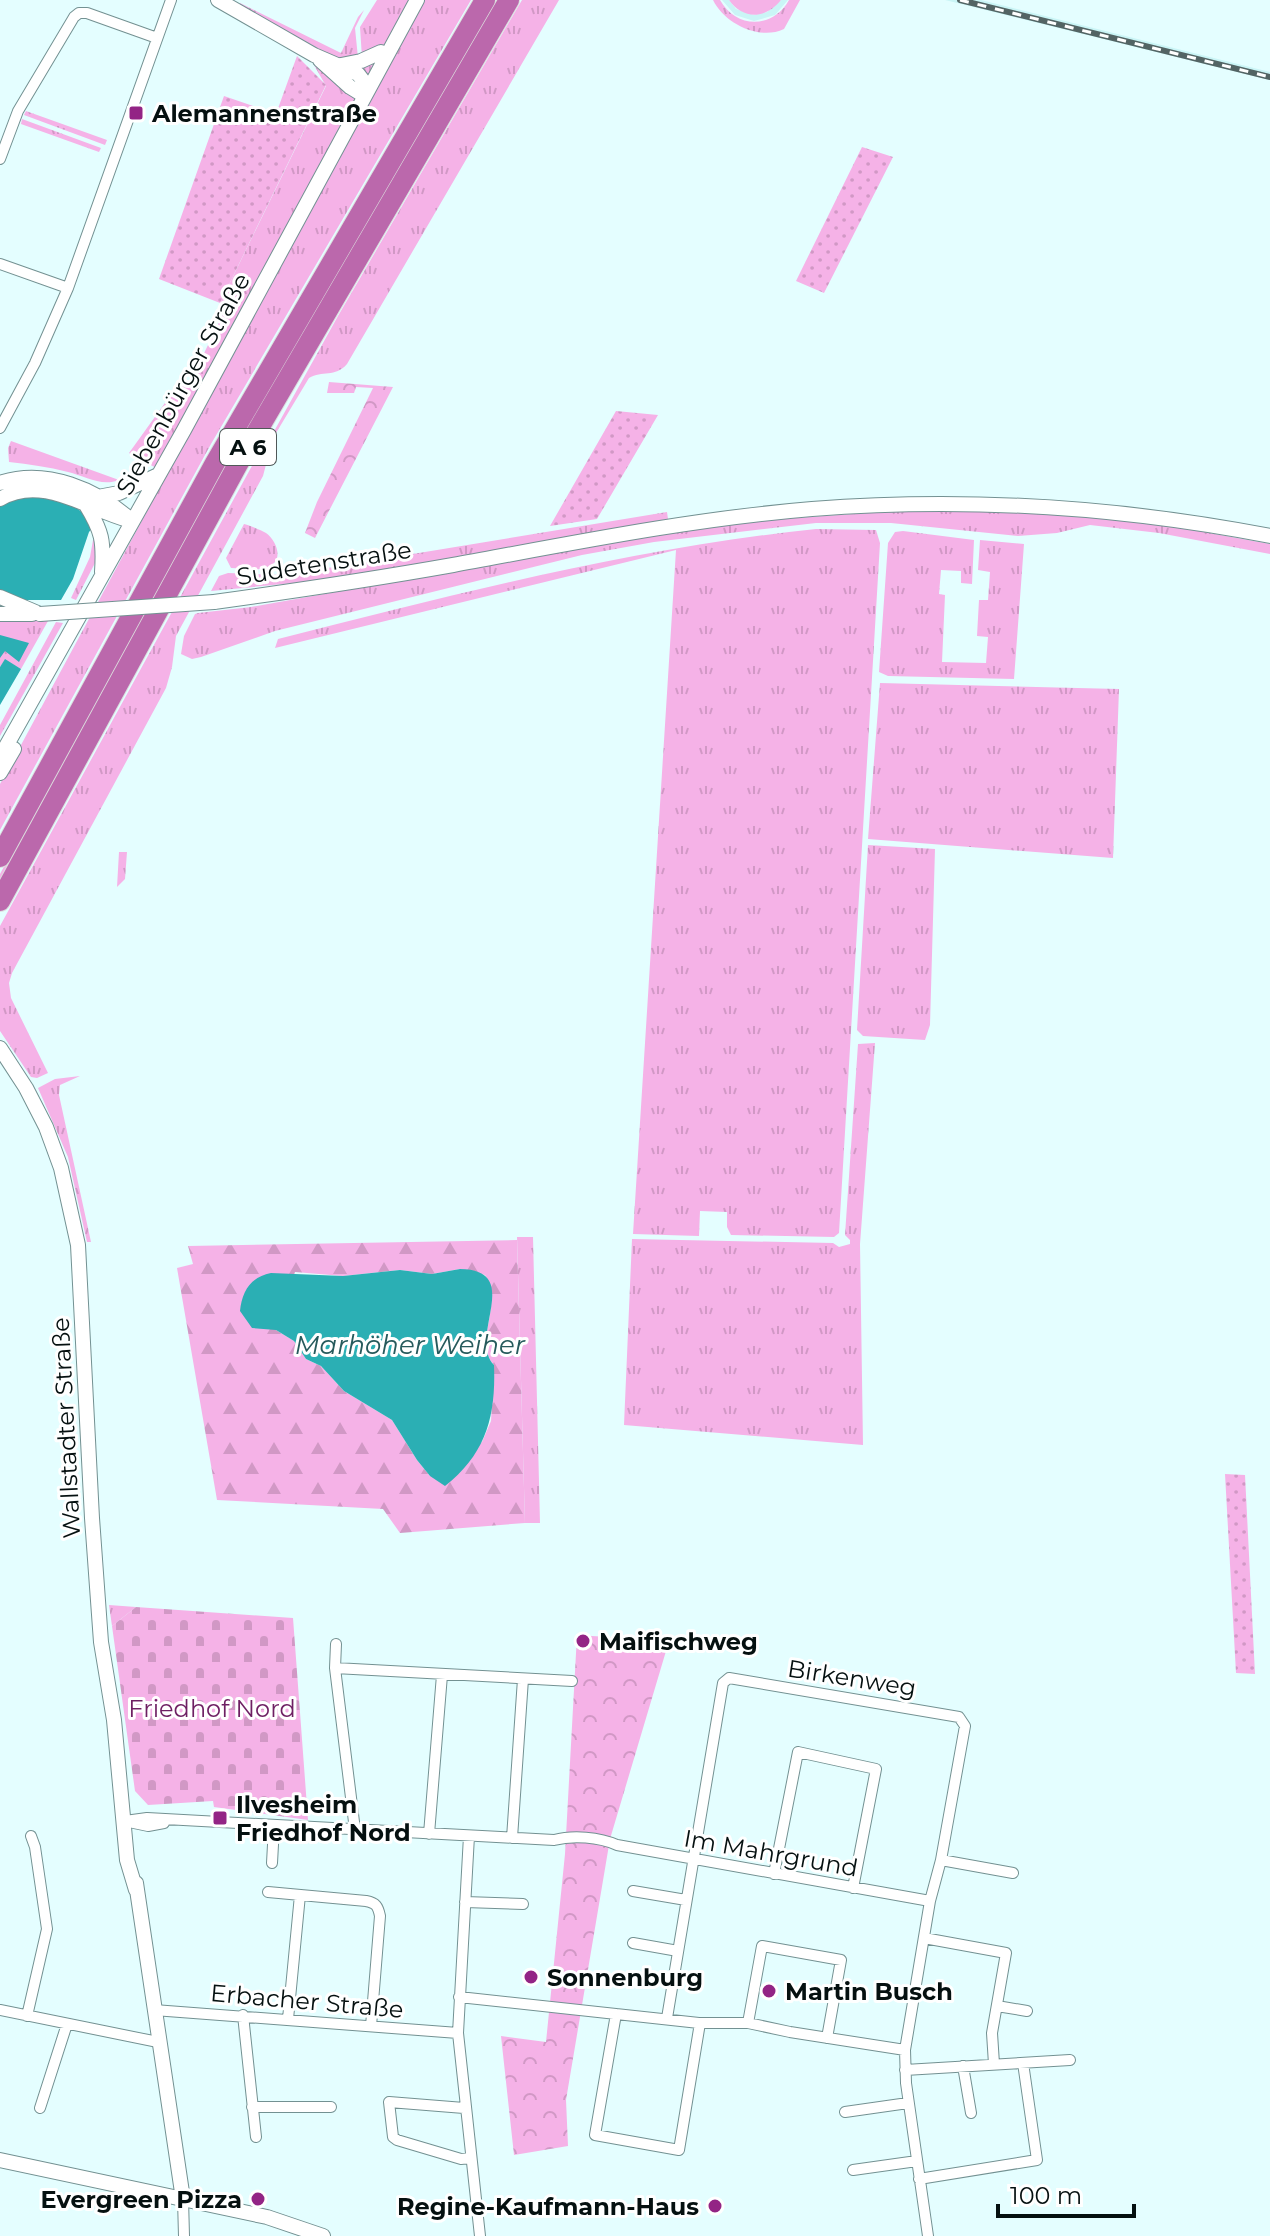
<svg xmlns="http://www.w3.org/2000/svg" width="1270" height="2236" font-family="Montserrat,sans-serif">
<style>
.built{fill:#caf5f6}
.grass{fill:url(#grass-tufts)}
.forest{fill:url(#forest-firs);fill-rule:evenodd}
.cemetery{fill:url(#cemetery-stones)}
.park{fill:url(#park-crowns)}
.garden{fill:url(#garden-dots)}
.water{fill:#2bafb4}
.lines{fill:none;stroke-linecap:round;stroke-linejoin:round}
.minor-casing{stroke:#739192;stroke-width:12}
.tertiary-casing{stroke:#739192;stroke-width:16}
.secondary-casing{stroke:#739192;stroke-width:16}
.motorway-casing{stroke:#dcdede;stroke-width:22}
.minor{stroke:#fff;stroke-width:10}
.tertiary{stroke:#fff;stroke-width:14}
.secondary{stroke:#fff;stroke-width:14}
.motorway{stroke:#bb68ac;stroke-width:20}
.rail-casing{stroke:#536464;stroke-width:6}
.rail{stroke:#fff;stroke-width:3;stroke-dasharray:9;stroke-linecap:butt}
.secondary-bridge-casing{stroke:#739192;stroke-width:16;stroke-linecap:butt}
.secondary-bridge{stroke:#fff;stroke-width:14}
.poi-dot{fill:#932485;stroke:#fff;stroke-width:3}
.labels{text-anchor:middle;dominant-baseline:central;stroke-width:6;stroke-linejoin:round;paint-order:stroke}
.shield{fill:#fff;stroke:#505858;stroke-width:2}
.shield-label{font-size:22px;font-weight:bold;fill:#051010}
.poi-label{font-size:24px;font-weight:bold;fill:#051010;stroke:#fff;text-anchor:start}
.street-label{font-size:24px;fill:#051010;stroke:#fff}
.park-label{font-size:24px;fill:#6e1f63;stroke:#fff}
.water-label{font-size:26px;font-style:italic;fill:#265a5c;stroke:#fff}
</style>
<defs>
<pattern id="grass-tufts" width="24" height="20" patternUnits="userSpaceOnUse" patternTransform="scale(2)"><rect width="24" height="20" fill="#f5b2e7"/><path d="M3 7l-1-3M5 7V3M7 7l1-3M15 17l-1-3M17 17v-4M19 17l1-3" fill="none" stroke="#d198c5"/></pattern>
<pattern id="forest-firs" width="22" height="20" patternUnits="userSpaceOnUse" patternTransform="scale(2)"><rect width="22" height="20" fill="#f5b2e7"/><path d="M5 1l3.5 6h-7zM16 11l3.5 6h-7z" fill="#d198c5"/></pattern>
<pattern id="cemetery-stones" width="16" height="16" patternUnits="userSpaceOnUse" patternTransform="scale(2)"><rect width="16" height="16" fill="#f5b2e7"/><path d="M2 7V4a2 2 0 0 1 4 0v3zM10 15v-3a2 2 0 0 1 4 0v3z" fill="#d198c5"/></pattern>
<pattern id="park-crowns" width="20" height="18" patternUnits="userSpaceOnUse" patternTransform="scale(2)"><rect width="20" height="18" fill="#f5b2e7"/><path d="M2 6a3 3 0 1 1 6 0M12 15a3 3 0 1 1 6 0" fill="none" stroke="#d198c5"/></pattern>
<pattern id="garden-dots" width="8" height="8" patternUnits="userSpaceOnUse" patternTransform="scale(2)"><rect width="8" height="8" fill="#f5b2e7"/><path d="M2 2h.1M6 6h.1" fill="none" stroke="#d198c5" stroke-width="1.8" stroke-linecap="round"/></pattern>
</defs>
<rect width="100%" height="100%" fill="#e4feff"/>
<path class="built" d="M722 0H729L736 9 754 15 767 12 781 0H788L775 15 754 21 735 15Z
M945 0H981L1270 72V80Z"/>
<path class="grass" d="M377 0H471L211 444 0 830V784L167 474 129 453 180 382H190L227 306 220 303 326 86 314 65 365 104 360 27Z
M522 0H559L347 364C335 378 322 370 309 378L273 438 263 476 176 636 172 667 166 688 12 973 9 983 11 998 48 1073 37 1078 31 1077 0 1031V926L259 453H262L338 316Z
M713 0H720C736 29 773 29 789 0H800L784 29C759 41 724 23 713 0Z
M729 0H781C766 19 743 20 729 0Z
M240 3 341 53 358 17 364 10 355 28 358 58 346 60 334 57 240 6Z
M26 111 107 140 105 145 24 115Z
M22 119 101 148 99 152 21 124Z
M290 352 0 882V874L170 560Z
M11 441 119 480C101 487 85 476 68 472 48 467 29 464 9 462L8 448Z
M925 509 1071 514 1160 524 1270 544V554L1159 533 1090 525 1057 533 1018 536 891 523H816L654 542 582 555 275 631 201 657 192 659 181 654 184 636 195 614 198 613 251 607 722 523Z
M667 512 668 519 336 579 211 591 219 576 228 573 285 575Z
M244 524C251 526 261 530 266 533 276 540 284 559 270 566 260 572 243 568 231 568L226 558Z
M816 529 876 530 880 543 839 1233 834 1237 731 1235 727 1227V1212L700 1211 699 1236 633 1234 676 550 275 648 278 639C456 594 633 548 816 529Z
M903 531 974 540 972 584 961 583V571L941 570 939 594 945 595 942 662 986 663 988 637 977 636 979 600H988L990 572 978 570 980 540 1024 544 1014 679 888 676 879 672 888 543 895 532Z
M98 534 95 563 76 600 71 598 90 557 93 540Z
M0 620 48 621 21 669 5 660 0 667Z
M56 622 63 623 0 736V725Z
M880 683 1119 689 1113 858 868 839Z
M868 845 935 849 930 1025 925 1040 863 1036 857 1030Z
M119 852H127L125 879 117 887Z
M875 1043 860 1244 863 1445 624 1425 632 1239 833 1243 839 1247 850 1244V1240L845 1235 858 1044Z
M80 1076 60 1085 59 1095 91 1242H87L68 1157 38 1088 55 1079Z
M517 1237H533L540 1523H525Z
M109 1605 136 1607 112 1626Z"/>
<path class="forest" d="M517 1240 525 1523 400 1533 383 1509 217 1500 177 1268 193 1264 188 1246ZM460 1269 485 1275C504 1308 472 1341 494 1365L491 1421 482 1442 430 1476 417 1460 392 1420 344 1391 321 1366 306 1359 294 1341 276 1330 295 1272 343 1276 400 1270 432 1274Z"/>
<path class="cemetery" d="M136 1607 293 1618 308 1820 214 1807 213 1801 148 1805 135 1791 112 1626Z"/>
<path class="park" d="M329 382 393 387 315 538 305 533 317 502 373 388 356 387 354 393H327Z
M577 1635 669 1641 610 1839 566 2100 568 2146 514 2155 501 2036 546 2042 565 1854Z"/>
<path class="garden" d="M297 56 326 85 220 303 159 279 224 96 276 114Z
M862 147 893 157 824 293 796 281Z
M616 411 658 415 597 519 550 526Z
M1225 1474 1245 1475 1255 1674 1236 1673Z"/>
<path class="water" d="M35 494C60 501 79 503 94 526L89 532 73 579 61 600H21L0 591V506L19 496Z
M0 635 29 643 19 662 5 651 0 658Z
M5 659 21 669 0 705V667Z
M460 1269C525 1270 467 1337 494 1365 496 1416 486 1454 445 1486L430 1476 417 1460 392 1420 344 1391 321 1366 306 1359 294 1341 276 1330 252 1328 240 1311C242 1292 250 1277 271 1273L343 1276 400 1270 432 1274Z"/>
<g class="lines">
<g class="minor-casing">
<path id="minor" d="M0 159 18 111 74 17 79 13H87L157 38
M0 264 68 288
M0 428 35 363 68 288 171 0
M335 1668 336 1644
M125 1821 147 1818 554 1840C573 1835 599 1837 617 1845L930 1901
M129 1822 148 1826 164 1823
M355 1830 335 1668 572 1681
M429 1834 442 1675
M469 1836 458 2033 480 2236
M512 1838 523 1679
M941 1860 1013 1873
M272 1863 274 1826
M774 1874 798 1752 876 1769 853 1888
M633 1891 686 1900
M268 1892 366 1901C376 1903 378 1906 380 1916L371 2026
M465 1902 523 1904
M924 1938 1006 1953 992 2033 994 2064
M633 1943 678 1951
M459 1997 699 2023H748L790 2032 905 2050
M997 2006 1027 2011
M0 2010 158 2042
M154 2010 458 2033
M616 2014 595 2135 679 2150 700 2023
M243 2015 256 2137
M27 2016 47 1929 35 1847 31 1836
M667 2018 723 1683 729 1678 959 1717 965 1726 941 1860 930 1901 905 2050 906 2083 928 2236
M288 2019 300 1895
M748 2023 762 1946 841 1960 827 2038
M963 2066 971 2113
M905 2070 1070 2060
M252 2107H331
M40 2108 67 2024
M464 2108 389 2102 393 2137 397 2140 461 2159 471 2158
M845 2112 908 2103
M853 2170 917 2161
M919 2179 1037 2160 1023 2063
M183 2199 184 2236"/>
</g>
<g class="tertiary-casing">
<path id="tertiary" d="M218 0 314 55 358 74 368 87
M320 60 350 87 363 95"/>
</g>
<g class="secondary-casing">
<path id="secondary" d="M341 65 361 61 381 52
M0 483C46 467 98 490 132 521
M98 497 119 493 158 475
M0 499C42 474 87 509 128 520
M86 505C102 531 104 541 102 572
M0 597 40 614
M214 602C294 591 374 579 453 565 573 543 691 519 812 509 964 497 1120 507 1270 536
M0 614H32
M0 757 184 430 417 0
M0 773 14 749
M0 1048 26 1088 46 1127 61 1168 78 1245 92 1518 101 1642 114 1720 127 1860 136 1890
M136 1883 183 2199
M0 2160 267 2217 323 2236"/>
</g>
<g class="motorway-casing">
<path id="motorway" d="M0 857 215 463 485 0
M0 901 238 464 509 0"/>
</g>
<use href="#minor" class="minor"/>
<use href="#tertiary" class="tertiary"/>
<use href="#secondary" class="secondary"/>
<use href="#motorway" class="motorway"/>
<g class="rail-casing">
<path id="rail" d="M960 0 1270 77"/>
</g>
<use href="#rail" class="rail"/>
<g class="secondary-bridge-casing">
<path id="secondary-bridge" d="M40 614 214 602"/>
</g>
<use href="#secondary-bridge" class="secondary-bridge"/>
</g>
<g class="poi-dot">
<rect x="128" y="105" width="16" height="16" rx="4"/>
<circle cx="583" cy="1641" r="8"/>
<rect x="212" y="1810" width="16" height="16" rx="4"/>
<circle cx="531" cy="1977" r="8"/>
<circle cx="769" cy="1991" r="8"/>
<circle cx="258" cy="2199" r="8"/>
<circle cx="715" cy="2206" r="8"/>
</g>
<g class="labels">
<rect class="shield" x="220" y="429" width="56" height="36" rx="6"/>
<g class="shield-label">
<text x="248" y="447">A 6</text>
</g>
<g class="poi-label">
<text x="152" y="113">Alemannenstraße</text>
<text x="599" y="1641">Maifischweg</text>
<text x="236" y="1804">Ilvesheim<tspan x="236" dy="28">Friedhof Nord</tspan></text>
<text x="547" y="1977">Sonnenburg</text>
<text x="785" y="1991">Martin Busch</text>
<text x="242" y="2199" text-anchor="end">Evergreen Pizza</text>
<text x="699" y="2206" text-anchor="end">Regine-Kaufmann-Haus</text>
</g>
<g class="street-label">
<text transform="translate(183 384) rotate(-61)">Siebenbürger Straße</text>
<text transform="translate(324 563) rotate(-9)">Sudetenstraße</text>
<text transform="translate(66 1428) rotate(-93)">Wallstadter Straße</text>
<text transform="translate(852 1678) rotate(9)">Birkenweg</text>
<text transform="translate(771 1853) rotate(10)">Im Mahrgrund</text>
<text transform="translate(307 2001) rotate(5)">Erbacher Straße</text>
</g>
<g class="park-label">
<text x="212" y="1708">Friedhof Nord</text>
</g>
<g class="water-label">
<text x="410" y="1345">Marhöher Weiher</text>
</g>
</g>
<path d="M998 2204v12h136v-12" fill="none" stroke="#051010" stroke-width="4"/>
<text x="1010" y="2204" font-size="24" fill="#051010" stroke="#ffffff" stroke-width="6" paint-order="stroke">100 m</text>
</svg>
